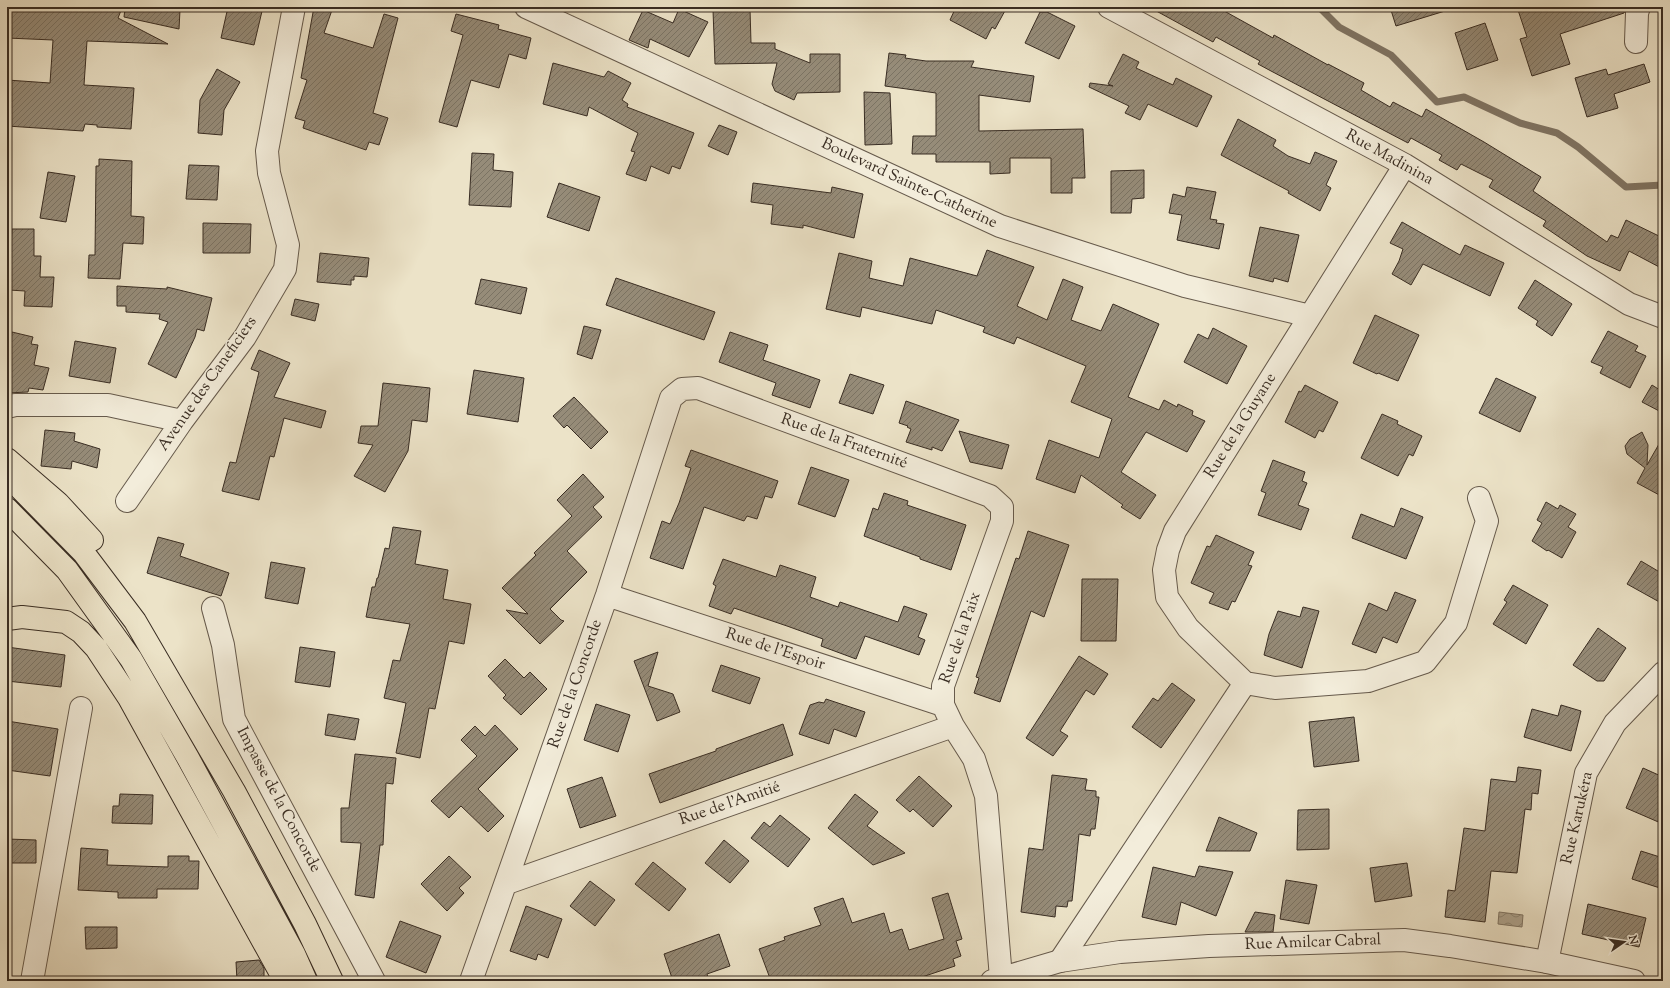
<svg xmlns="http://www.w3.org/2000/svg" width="1670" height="988" font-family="'Sorts Mill Goudy',serif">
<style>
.water{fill:url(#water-waves);stroke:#807564}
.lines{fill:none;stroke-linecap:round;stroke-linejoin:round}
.stream{stroke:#807564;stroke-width:7}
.building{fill:url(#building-hatch);stroke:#392d23}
.minor-casing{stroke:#665a4c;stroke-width:24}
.tertiary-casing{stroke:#665a4c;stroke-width:24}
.trunk-casing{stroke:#392d23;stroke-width:24}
.minor{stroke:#f3eddb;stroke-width:22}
.tertiary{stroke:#f3eddb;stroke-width:22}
.trunk{stroke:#ece3c8;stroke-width:22}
.labels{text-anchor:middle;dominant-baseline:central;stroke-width:3;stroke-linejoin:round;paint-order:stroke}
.street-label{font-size:16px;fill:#392d23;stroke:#f3eddb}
</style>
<defs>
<pattern id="water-waves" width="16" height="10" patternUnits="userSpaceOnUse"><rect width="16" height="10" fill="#afa590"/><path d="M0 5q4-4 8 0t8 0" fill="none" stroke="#8f8775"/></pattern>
<pattern id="building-hatch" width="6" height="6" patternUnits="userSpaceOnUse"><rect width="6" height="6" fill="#968c79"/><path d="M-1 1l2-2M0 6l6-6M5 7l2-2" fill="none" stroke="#7b7363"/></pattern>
</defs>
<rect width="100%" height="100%" fill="#ece3c8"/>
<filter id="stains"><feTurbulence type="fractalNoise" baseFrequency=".005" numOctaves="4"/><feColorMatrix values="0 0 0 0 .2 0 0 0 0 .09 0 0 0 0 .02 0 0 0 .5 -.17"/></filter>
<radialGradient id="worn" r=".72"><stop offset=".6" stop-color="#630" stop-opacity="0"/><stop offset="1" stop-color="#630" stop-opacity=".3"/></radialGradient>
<path class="water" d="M1499 912 1523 915 1522 927 1498 924Z"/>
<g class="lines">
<path class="stream" d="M1319 7 1339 27 1391 55 1437 102 1464 97 1520 123 1557 133 1578 147 1626 187 1663 185"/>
</g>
<path class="building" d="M7 7 122 8 118 18 168 44 87 41 84 85 134 88 131 129 97 127V125L85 124 83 131 7 126V80L50 83 53 40 7 38Z
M228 7H263L254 45 221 38Z
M314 7H333L324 33 373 48 384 14 398 18 373 113 388 118 379 145 369 142 366 150 303 128 305 121 295 118 307 80 301 78Z
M956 7H1007L995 29 992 27 986 39 950 20Z
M1149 7H1217L1273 38 1274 35 1328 65V64L1364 83 1361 90 1390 107 1393 102 1422 117 1426 109 1484 142 1541 177 1533 191 1607 242 1611 235 1618 238 1626 220 1663 238V269L1629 251 1620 271 1587 256 1543 226 1546 221 1489 187 1493 180 1461 164 1457 170 1439 160 1442 155 1411 138 1408 143 1271 71 1258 64 1260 61 1216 37 1213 42Z
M1390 7H1444L1445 11 1396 26Z
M1517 7H1626L1624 13 1560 34 1570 64 1532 76 1520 39 1527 37Z
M125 8 180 10 179 29 124 17Z
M679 9 708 22 689 57 650 39 648 48 629 40 643 10 673 23Z
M750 9 751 43H775V49L810 63V54H840V92L797 93 794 100 775 91 772 84 777 63 715 64 713 10Z
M1040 12H1047L1075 26 1059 59 1025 43Z
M456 14 499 25 498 29 531 38 526 59 509 54 499 88 471 80 457 127 439 122 463 35 451 31Z
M1485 23 1498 60 1467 70 1455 33Z
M889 53 906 55 905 58 926 61H974L971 67 1034 76 1030 102 979 95V131L1083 129 1085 178H1072V193H1051V158H1010V173L990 174V162H936V154H912L913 136H936V93L885 86Z
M1123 54 1139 62 1136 68 1173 85 1176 78 1212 96 1197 127 1148 104 1140 120 1125 113 1129 106 1089 87 1090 83 1113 86 1108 84Z
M553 63 604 77 608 71 631 83 622 100 628 104 627 107 694 133 680 169 672 166 669 174 651 166 646 181 626 174 635 152 631 151 638 133 589 107 587 116 543 104Z
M1644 64 1650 82 1614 94 1618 108 1587 117 1575 78 1606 69 1608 75Z
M217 69 240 82 224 110 222 135 198 133 200 100Z
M864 92 890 93 892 144 865 145Z
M1238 119 1276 140 1273 146 1288 156 1310 164 1315 152 1337 161 1326 185 1331 188 1320 211 1288 193 1289 191 1221 155Z
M719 125 737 132 728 155 708 146Z
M472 153 494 154 493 170 513 172 511 207 469 205Z
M99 159 132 161 131 216 144 217 143 244 123 243 120 279 88 278 89 255H95L96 166H99Z
M189 165 219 166 217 200 186 199Z
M1144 170V198L1132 199 1131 213H1111V171Z
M48 172 75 176 66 222 40 218Z
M559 183 600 197 589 231 547 217Z
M753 183 831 193 832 187 863 194 854 238 803 225V228L771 224 773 205 751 202Z
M1187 187 1216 192 1210 219 1217 220 1216 223 1224 224 1219 249 1177 240 1182 215 1169 213 1173 194 1185 197Z
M1402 222 1460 255 1465 245 1504 263 1490 296 1423 264 1411 285 1392 274 1399 261 1403 249 1390 243Z
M203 223 251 224 250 253H203Z
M1260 227 1299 235 1288 282 1274 278 1273 282 1249 276Z
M12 229H34V256H41L40 277H54L52 307 24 306 25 291 9 290Z
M987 250 1034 267 1017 306 1047 320 1063 279 1083 287 1071 320 1101 331 1113 304 1159 324 1128 397 1159 410 1164 400 1177 407 1178 404 1193 411 1192 415 1205 421 1187 452 1146 432 1121 472 1156 495 1140 519 1121 507 1123 505 1081 475 1075 493 1036 479 1049 440 1099 458 1112 419 1071 402 1086 366 1017 337 1014 344 983 332 985 327 936 310 932 324 862 307 860 317 826 309 839 253 872 261 869 278 903 286 910 258 977 276Z
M320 253 369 258 367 277 354 276V280H351V285L317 282Z
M616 278 715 312 704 340 606 305Z
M481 279 527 288 521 314 475 304Z
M1535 280 1572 304 1552 336 1536 325 1538 321 1518 308Z
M117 286 167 289V287L212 298 204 331 197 329 195 337 176 378 148 364 168 322 159 319 160 314 126 312V306H117Z
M295 299 319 304 315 321 291 315Z
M1375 315 1419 335 1398 381 1378 373 1377 374 1353 363Z
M584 326 601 330 592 359 577 354Z
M1213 328 1247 346 1227 384 1184 362 1198 334 1208 339Z
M1608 331 1638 346 1635 351 1646 356 1630 388 1600 373 1603 367 1591 362Z
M12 332 33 337 31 344 38 345 34 365 49 368 43 390 29 388 28 392 7 393V338L11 339Z
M730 332 768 345 763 360 820 380 810 408 772 395 776 383 719 362Z
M75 341 116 348 110 383 69 376Z
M259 350 290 363 274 397 326 411 321 428 284 418 274 457 270 456 259 500 222 491 230 462 236 463 259 372 251 369Z
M474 370 524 378 518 422 467 414Z
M850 374 884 385 873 414 839 403Z
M1496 378 1536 397 1520 432 1479 413Z
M383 383 430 388 427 422 412 420 408 451 385 492 354 476 373 445 358 443 361 426H378Z
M1305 385 1338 402 1323 432 1319 430 1315 438 1285 422 1299 391 1301 392Z
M1652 385 1663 392V413L1642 402Z
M574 397 608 432 591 449 567 425 564 428 553 416Z
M906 401 959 420 942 451 932 447V450L906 442 911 429 907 427 908 426 899 423Z
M1382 414 1398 421 1397 424 1422 436 1413 456 1409 454 1398 476 1361 458Z
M45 430 75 433 74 441 100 449 97 468 72 461 71 469 41 466Z
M959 431 1009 445 1002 469 970 462Z
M1642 432 1648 445 1647 465 1663 437V497L1637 483 1645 468 1627 454 1625 446 1630 439Z
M691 450 778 481 772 498 765 496 757 519 747 516 744 521 704 507 683 569 650 558 662 521 670 524 679 503 691 468 685 466Z
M1273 460 1305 472 1302 481 1307 483 1298 505 1309 509 1301 530 1258 515 1266 493 1261 491Z
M811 467 849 480 835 517 798 504Z
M583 474 604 497 593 507 602 517 567 551 587 572 550 609 561 620 564 621 540 644 506 610 528 614 502 588 536 555 534 553 572 516 557 500Z
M884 493 908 501 907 505 966 525 951 570 920 559V557L864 536 873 508 878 510Z
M1546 502 1558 509 1560 505 1576 514 1568 527 1576 532 1562 558 1548 550 1547 551 1532 541 1542 523 1537 520Z
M1401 508 1423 517 1406 559 1352 538 1361 514 1394 527Z
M393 527 421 531 415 564 448 570 443 599 471 604 464 644 449 641 435 709 429 708 420 758 396 753 406 703 384 698 393 660 400 661 410 624 366 617 372 587H375L377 578H378L385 548 389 549Z
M1028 531 1069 545 1044 617 1031 611 1000 702 974 693 979 678 976 677 1016 558 1019 559Z
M1216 535 1254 552 1248 565 1252 566 1235 602 1232 601 1228 610 1209 603 1214 593 1191 583 1207 546 1210 547Z
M158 537 184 544 180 556 229 573 221 596 147 573Z
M723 559 776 577 780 565 816 577 810 597 838 607 840 602 898 622 904 606 927 614 918 637 925 640 919 655 865 636 856 659 821 646 823 639 787 626 734 608 731 614 709 606 716 586 713 584Z
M1641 561 1663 574V604L1627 584Z
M271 562 305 568 298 604 265 598Z
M1082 579H1118L1116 641H1081Z
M1513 585 1548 605 1526 644 1493 624 1507 602 1504 600Z
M1395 592 1416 600 1397 643 1383 637 1376 653 1352 644 1369 603 1387 611Z
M1303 607 1319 611 1302 668 1264 655 1269 634 1278 611 1300 617Z
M1598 628 1626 648 1604 681H1597L1573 665Z
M7 647 65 655 61 687 7 681Z
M300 647 335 652 330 687 295 682Z
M658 652 648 686 673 694 680 712 657 721 634 661Z
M1079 656 1108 674 1094 695 1086 690 1060 731 1068 736 1053 756 1026 738Z
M505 659 524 678 530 672 547 689 521 715 503 698 506 695 488 676Z
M721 665 760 678 750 704 712 691Z
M1172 683 1195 700 1161 748 1132 727 1153 698 1158 701Z
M826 699 865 712 856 737 834 729 829 744 799 734 810 705 819 702 824 703Z
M596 704 630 715 618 752 584 740Z
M1561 705 1581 711 1571 751 1524 737 1532 709 1558 716Z
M328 714 359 719 355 740 325 735Z
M1354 717 1359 761 1314 767 1309 722Z
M7 721 58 729 50 776 7 770Z
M783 724 793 755 660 803 649 774 716 751V749Z
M495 725 518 749 478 789 504 816 488 832 461 806 449 818 431 801 477 756 461 740 475 726 485 736Z
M355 754 396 758 393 784 386 783 383 845H380L374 898 355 895 361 843 341 842V808H349Z
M1518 767 1541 770 1538 794 1532 793 1531 810 1525 809 1517 873 1491 871 1485 922 1445 917 1448 890 1455 891 1464 828 1485 831 1491 779 1516 782Z
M1643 768 1663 777V824L1626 808Z
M1052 775 1087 779 1085 790 1096 791V797H1099L1095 829H1091L1090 836 1079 834 1072 901H1068L1067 907 1056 906 1055 917 1021 912 1029 848 1043 850Z
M919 776 952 806 933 827 913 809 910 812 896 800Z
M602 777 616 816 580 828 567 789Z
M120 794 153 795 152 824 112 823 113 806H119Z
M855 794 878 812 867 826 905 853 873 865 828 828Z
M1329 809V849L1297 850 1298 810Z
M780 815 810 839 788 867 751 838 764 822 770 827Z
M1219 817 1257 833 1250 851H1206Z
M7 839 36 840V863H7Z
M724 840 749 861 730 883 705 863Z
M81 848 108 850 107 865 168 867V856H189V861H199L198 889H157V898H118V892L78 890Z
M1641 851 1663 858V889L1632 879Z
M449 856 471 877 459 888 464 893 447 911 421 884Z
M653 862 686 889 669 911 635 884Z
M1407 863 1412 896 1375 902 1370 868Z
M1199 866 1233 872 1216 916 1181 902 1176 925 1142 917 1153 867 1195 877Z
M1286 880 1317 885 1309 924 1280 919Z
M590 881 615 900 595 926 570 906Z
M948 893 962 939 956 941 961 956 953 959 955 966 910 981H771L759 949 785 940 784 937 821 925 814 908 843 898 852 923 884 913 890 933 902 929 909 950 944 939 932 898Z
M1588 904 1646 918 1639 947 1582 934Z
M526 906 562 919 548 958 538 954 536 960 510 951Z
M1255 912 1275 915 1273 932H1245Z
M400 921 441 936 426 973 386 957Z
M85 927H117V948L86 949Z
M719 934 730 966 707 974 708 978 699 981H673L664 954Z
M259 960 264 968V981H237L236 962Z"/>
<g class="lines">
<g class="minor-casing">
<path id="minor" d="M526 7 1000 226 1185 286 1310 316
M1109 7 1405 165 1629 304 1663 317
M1636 42 1637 13 1639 7
M7 407 15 405H108L182 421
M127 501 182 421 245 337 285 269 288 245 269 173 267 151 294 7
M607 595 943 705
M213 608 223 645 234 719 374 981
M1245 683 1188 628 1167 597 1164 570 1168 550 1175 531 1405 165
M1245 683 1275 688 1368 681 1425 662 1456 623 1487 521 1479 498
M507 883 953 726
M1060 961 1245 683
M1547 962 1586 773 1615 723 1663 673
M32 981 81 708
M471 981 607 595 671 398 682 389 698 388 990 496 1002 507V521L943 686V705L953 726 974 759 986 796 1001 978"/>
</g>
<g class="tertiary-casing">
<path id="tertiary" d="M992 981 1060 961 1120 952 1209 946 1404 940 1450 946 1547 962 1634 981"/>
</g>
<g class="trunk-casing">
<path id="trunk" d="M7 459 58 503 92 540
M7 478 18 486 83 552 135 621 234 791 305 924 332 981
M7 509 67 570 131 659 188 758 294 954 306 981
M7 619 22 617 66 622 81 632 96 648 129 698 285 981"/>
</g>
<use href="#minor" class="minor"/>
<use href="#tertiary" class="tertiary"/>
<use href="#trunk" class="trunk"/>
</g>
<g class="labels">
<g class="street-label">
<text transform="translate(1389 158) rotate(29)">Rue Madinina</text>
<text transform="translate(909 184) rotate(25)">Boulevard Sainte-Catherine</text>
<text transform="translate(208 384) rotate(-55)">Avenue des Caneficiers</text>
<text transform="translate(1241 426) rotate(-58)">Rue de la Guyane</text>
<text transform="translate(844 442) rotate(20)">Rue de la Fraternité</text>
<text transform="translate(961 638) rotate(-71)">Rue de la Paix</text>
<text transform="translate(775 650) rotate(18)">Rue de l'Espoir</text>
<text transform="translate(576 684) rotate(-71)">Rue de la Concorde</text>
<text transform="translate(278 800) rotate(62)">Impasse de la Concorde</text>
<text transform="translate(730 804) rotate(-19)">Rue de l'Amitié</text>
<text transform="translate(1578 818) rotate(-77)">Rue Karukéra</text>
<text transform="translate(1313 943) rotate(-2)">Rue Amilcar Cabral</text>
</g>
</g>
<rect width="1670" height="988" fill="none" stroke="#ece3c8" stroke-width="24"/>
<rect x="8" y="8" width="1654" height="972" fill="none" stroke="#392d23" stroke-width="2"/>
<rect x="12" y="12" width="1646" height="964" fill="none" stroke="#392d23"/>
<g transform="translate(1624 942) rotate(77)" stroke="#f3eddb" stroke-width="3" paint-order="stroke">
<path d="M0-3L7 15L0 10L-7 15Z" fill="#392d23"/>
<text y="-6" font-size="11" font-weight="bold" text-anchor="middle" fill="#392d23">N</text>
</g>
<rect width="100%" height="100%" filter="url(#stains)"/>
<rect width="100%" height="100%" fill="url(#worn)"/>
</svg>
